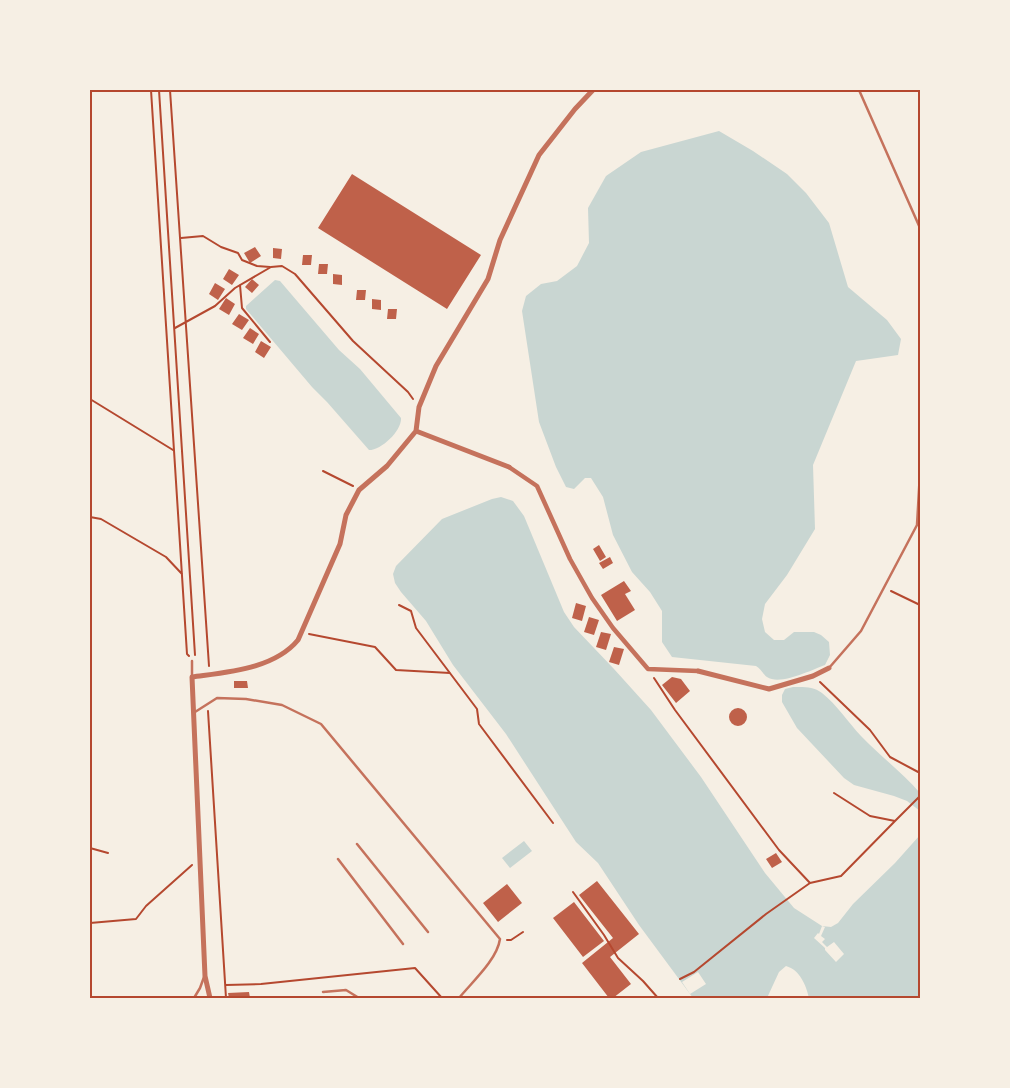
<svg xmlns="http://www.w3.org/2000/svg" width="1010" height="1088" font-family="'Fira Sans',sans-serif">
<style>
.water{fill:#c9d6d2}
.pier{fill:#f6efe4}
.building{fill:#bf614a}
.lines{fill:none;stroke-linecap:round;stroke-linejoin:round}
.path{stroke:#b5482f;stroke-width:2}
.service{stroke:#c5725c;stroke-width:2.5}
.pedestrian{stroke:#c5725c;stroke-width:4.5}
.minor{stroke:#c5725c;stroke-width:5}
.neatline{fill:none;stroke:#b5482f;stroke-width:2}
</style>
<rect width="100%" height="100%" fill="#f6efe4"/>
<path class="water" d="M719 131 753 151 787 174 806 193 829 223 848 287 887 320 901 339 898 355 856 361 813 465 815 529 787 575 765 604 762 619 765 632 774 640H784L794 632H814L821 635 829 642 830 655 825 665C811 670 780 686 767 677 763 674 761 669 756 666L672 657 662 642V611L650 592 632 572 613 535 603 497 591 478H585L574 489 566 487 556 467 539 422 522 311 526 296 541 284 557 281 577 266 589 243 588 208 606 176 641 152Z
M275 280 280 281 339 350 360 369 401 418C402 430 382 450 369 450L327 402 312 387 246 309V306Z
M501 497 513 501 524 516 564 612 574 627 614 669 651 710 701 777 765 873 794 908 822 926 831 927 838 923 853 904 895 863 920 835V998H809C806 985 800 970 786 966L779 972 767 998H693L639 925 598 863 576 842 506 734 453 665 426 621 401 592 395 583 393 574 396 566 442 519 492 499Z
M793 687C803 687 813 686 822 693 837 705 848 722 861 736 880 756 902 772 920 793V811L907 801 894 796 854 785 844 778 797 728 782 702V695L785 689Z
M524 841 532 851 510 868 502 858Z"/>
<path class="pier" d="M822 926 825 927 821 936 825 939 822 942 827 947 834 942 844 954 836 962 825 950V948L814 938 818 933 819 934Z
M698 972 706 984 690 994 682 982Z"/>
<path class="building" d="M352 174 481 255 447 309 318 228Z
M255 247 261 256 250 263 244 253Z
M273 248 282 249 281 259 273 258Z
M303 255H312L311 265H302Z
M319 264H328L327 274H318Z
M229 269 239 275 232 285 223 279Z
M333 274 342 275V285L333 284Z
M252 279 259 285 252 293 245 287Z
M215 283 225 289 218 300 209 294Z
M357 290H366L365 300H356Z
M226 298 235 304 229 315 219 309Z
M372 299 381 300V310L372 309Z
M388 309H397L396 319H387Z
M239 314 249 320 242 330 232 324Z
M250 328 259 334 253 344 243 338Z
M261 341 271 347 264 358 255 352Z
M599 545 606 557 600 561 593 549Z
M610 557 613 563 603 569 599 563Z
M624 581 631 591 625 594 635 610 617 621 601 595Z
M576 603 586 606 582 621 572 618Z
M589 617 599 620 594 635 584 632Z
M601 632 611 634 606 650 596 647Z
M614 647 624 649 619 665 609 662Z
M672 677 681 679 690 691 676 703 662 685Z
M234 681H247L248 688H234Z
M729 717a9 9 0 1 1 18 0a9 9 0 1 1-18 0Z
M776 853 782 862 772 868 766 859Z
M597 881 639 934 610 957 631 984 613 998H609L582 963 613 938 579 895Z
M507 884 522 903 498 922 483 903Z
M574 902 604 941 583 957 553 918Z
M249 992 250 998H229L228 993Z"/>
<g class="lines">
<path class="path" d="M151 90 187 654 189 656
M159 90 195 655
M170 90 209 666
M181 238 203 236 221 247 238 253 242 260 257 266 270 267
M240 285 242 308 270 342
M175 328 215 306 235 288 271 267 282 266 295 274 353 341 408 392 413 399
M90 399 173 450
M323 471 353 486
M90 517 101 519 166 557 182 574
M891 591 920 605
M399 605 411 611 416 628 477 709 479 724 553 823
M309 634 375 647 396 670 450 673
M654 678 675 710 779 850 810 883 766 914 694 972 680 979
M820 682 870 730 890 757 920 773
M208 711 226 998
M834 793 870 816 895 821 920 796
M90 848 108 853
M810 883 841 876 895 821
M573 892 604 935 618 958 643 981 658 998
M90 923 136 919 146 906 192 865
M507 940H511L523 932
M226 985 261 984 415 968 442 998"/>
<path class="service" d="M859 90 920 228
M192 661V676
M829 668 861 631 917 525 920 472
M195 712 217 698 246 699 282 705 321 724 500 939C497 960 472 982 459 998
M357 844 428 932
M338 859 403 944
M323 992 346 990 359 998
M194 998 200 988 204 977"/>
<path class="pedestrian" d="M509 467 537 486 570 559 592 598 613 628 648 669 698 671"/>
<path class="minor" d="M416 431 509 467
M698 671 769 689 813 676 829 668
M210 998 205 976 192 677C228 672 274 669 298 640L340 544 346 515 359 490 387 466 416 431 419 407 436 366 488 279 500 240 539 155 575 109 593 90"/>
</g>
<rect width="1010" height="1088" fill="none" stroke="#f6efe4" stroke-width="182"/>
<rect x="91" y="91" width="828" height="906" class="neatline"/>
</svg>
